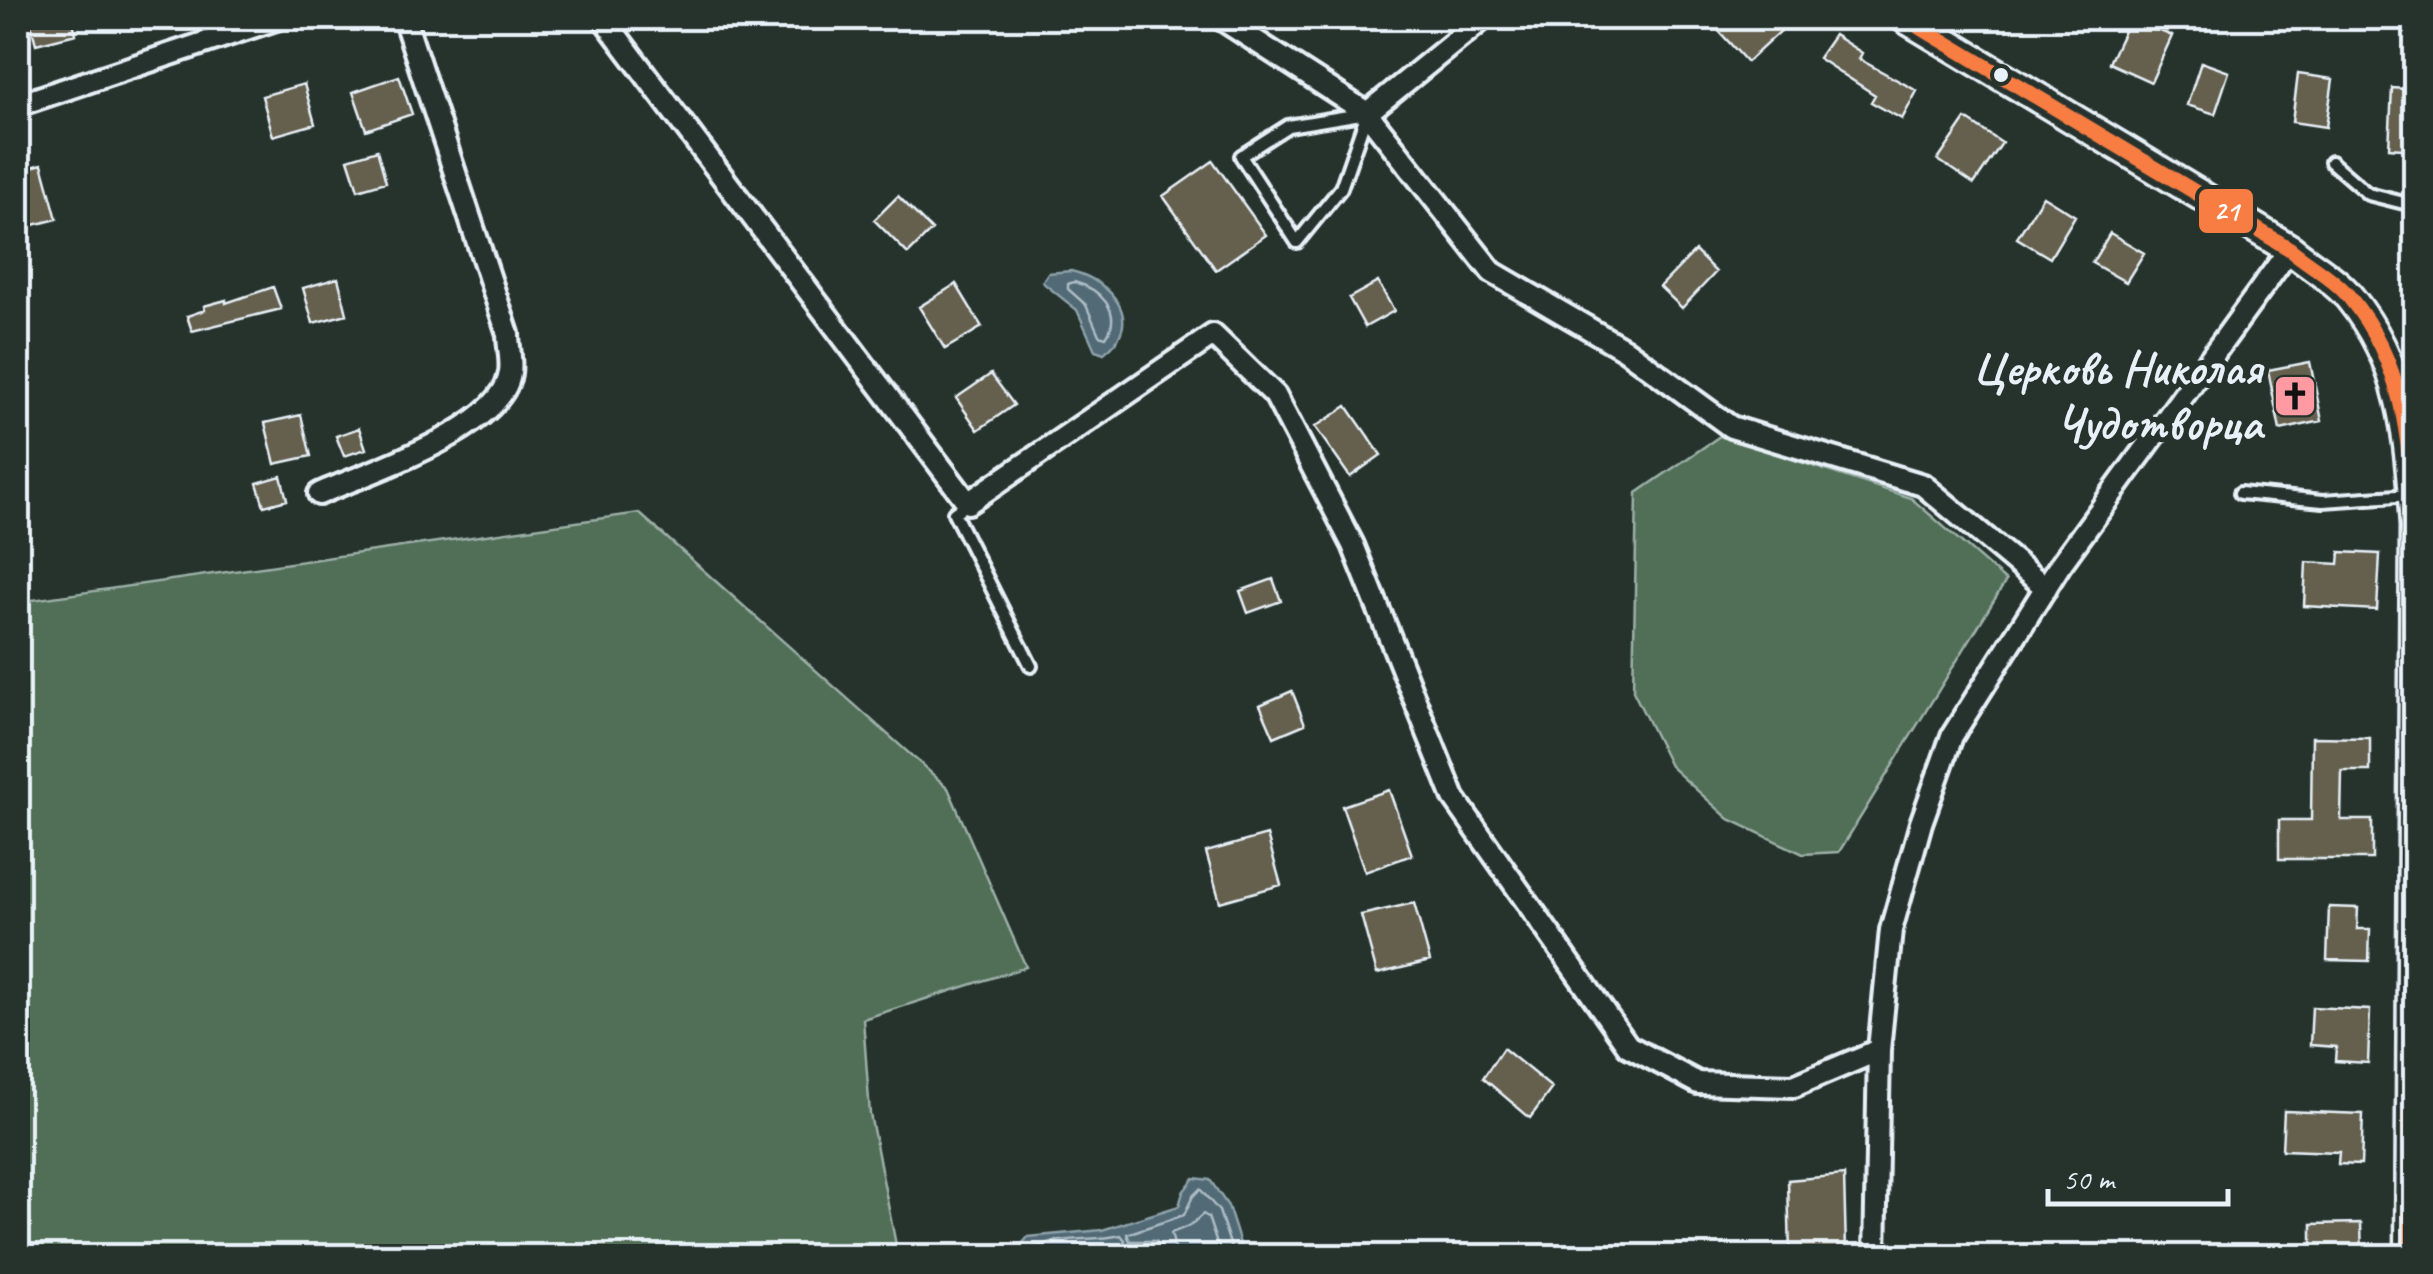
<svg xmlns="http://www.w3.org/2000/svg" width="2433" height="1274" font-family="Caveat,sans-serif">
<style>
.green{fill:#516e57;stroke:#9cb0a8;stroke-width:2.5}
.water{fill:#516b76;stroke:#8da1aa;stroke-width:2.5}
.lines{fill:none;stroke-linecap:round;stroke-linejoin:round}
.shore{stroke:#acbbc4;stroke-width:2.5}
.building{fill:#655e4e;stroke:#e8f1f8;stroke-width:2.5}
.lane-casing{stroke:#e8f1f8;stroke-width:18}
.street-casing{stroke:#e8f1f8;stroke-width:28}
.secondary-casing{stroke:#e8f1f8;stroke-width:35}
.lane{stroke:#26332d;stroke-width:10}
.street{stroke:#26332d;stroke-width:20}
.secondary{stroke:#26332d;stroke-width:28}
.bus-1-casing{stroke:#26332d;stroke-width:22}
.bus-1{stroke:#f77d43;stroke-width:15}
.bus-dot{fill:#e8f1f8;stroke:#26332d;stroke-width:4}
.labels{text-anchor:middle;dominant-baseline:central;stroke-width:10;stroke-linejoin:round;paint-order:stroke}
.poi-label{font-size:48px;font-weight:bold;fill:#e8f1f8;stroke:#26332d;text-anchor:end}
.line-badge{stroke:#26332d;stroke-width:4}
.badge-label{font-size:28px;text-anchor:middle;font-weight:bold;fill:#fff}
</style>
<rect width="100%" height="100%" fill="#26332d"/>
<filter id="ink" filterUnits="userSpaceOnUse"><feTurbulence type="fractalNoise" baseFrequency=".01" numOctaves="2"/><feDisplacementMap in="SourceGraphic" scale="20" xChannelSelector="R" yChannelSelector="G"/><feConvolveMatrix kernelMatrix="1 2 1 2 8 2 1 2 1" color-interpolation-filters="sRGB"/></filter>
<g filter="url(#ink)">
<path class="green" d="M1720 436 1911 498 2006 581 1839 852 1803 854 1729 819 1670 766 1633 691 1637 493Z
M639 513 948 788 1026 967 863 1019 870 1114 897 1250 902 1256H18V602Z"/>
<path class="water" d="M1071 271C1110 280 1147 321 1104 353L1095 350 1077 310 1042 282 1048 273Z
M1194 1178 1210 1180 1228 1206 1244 1256H1158L1150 1250 1078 1256H1012L1028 1237 1102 1230 1179 1206 1183 1192Z"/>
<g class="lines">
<path class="shore" d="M1074 282C1098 288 1124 311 1106 337L1099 335 1086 305 1068 289V284Z
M1023 1256C1046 1233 1090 1243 1121 1235L1125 1240 1118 1256
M1164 1256 1163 1249 1156 1241H1130L1127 1234 1184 1215 1193 1196 1200 1189 1219 1211 1234 1256
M1177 1256 1171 1233 1191 1225 1203 1214 1208 1217 1221 1256"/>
</g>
<path class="building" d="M29 18H72L76 34 36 44Z
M1732 18H1795L1747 62 1718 30Z
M2130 18 2172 36 2151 82 2109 63Z
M1834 35 1862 53 1859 59 1917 91 1902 119 1871 102 1875 95 1818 58Z
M2201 62 2229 72 2215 114 2187 105Z
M2298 74 2333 79 2326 127 2292 122Z
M399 76 412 114 366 130 353 92Z
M304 84 315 124 273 136 262 96Z
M2392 88 2416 90V150L2389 148Z
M1966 119 2002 143 1974 184 1938 160Z
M377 150 386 182 358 190 348 159Z
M1213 161 1266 235 1216 270 1163 196Z
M42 164 57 219 18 229V171Z
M898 196 932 230 908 254 874 220Z
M2043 196 2075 216 2050 258 2017 238Z
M2110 233 2144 253 2126 282 2092 263Z
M1695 251 1716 272 1682 308 1660 287Z
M338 278 347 314 313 323 303 288Z
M1378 282 1394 311 1365 327 1349 298Z
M956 284 982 327 945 349 919 307Z
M273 287 281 309 192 331 187 316 205 310 204 306 226 300V303Z
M2310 362 2322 421 2280 430 2268 370Z
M991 374 1014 405 978 430 956 398Z
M1347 406 1381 455 1350 477 1315 427Z
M301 415 311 456 275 464 265 423Z
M359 428 366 449 344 456 336 436Z
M281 476 287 500 264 506 257 483Z
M2340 552 2380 554 2377 610 2304 606 2306 562 2339 564Z
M1273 579 1281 601 1248 613 1240 591Z
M1292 691 1305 724 1274 737 1260 705Z
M2312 737 2370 738V771H2342L2341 820H2372V859H2279V820H2311Z
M1389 790 1412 855 1365 872 1342 806Z
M1267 835 1281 885 1220 902 1206 852Z
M1414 903 1430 961 1377 974 1361 915Z
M2329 907 2358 908 2357 929H2370L2369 961 2327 960Z
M2312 1007 2370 1010 2368 1063 2335 1061 2336 1047 2310 1045Z
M1503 1048 1552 1088 1530 1118 1483 1078Z
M2284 1111 2363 1114 2361 1165 2338 1164 2339 1152 2282 1150Z
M1844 1175 1846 1251 1790 1256 1788 1180Z
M2361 1223 2362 1256H2312V1224Z"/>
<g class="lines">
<g class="lane-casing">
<path id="lane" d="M1367 113 1341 188 1297 242 1241 156 1288 126Z
M2331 162 2368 194 2416 206
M2396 374 2416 369
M2240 493 2323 501 2412 495
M968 503 954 513 1031 666"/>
</g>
<g class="street-casing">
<path id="street" d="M603 18 968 503 1213 335 1275 395 1353 545 1454 798 1628 1046 1698 1083 1794 1086 1879 1050
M1220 18 1367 113 1492 272 1624 349 1731 427 1923 485 2046 588
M18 105 279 18
M1367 113 1484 18
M319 494C368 472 502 430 510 373 512 361 508 346 508 334L404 18
M1875 1256 1879 1050 1891 930 1921 823 1952 736 2060 565 2290 249"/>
</g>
<g class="secondary-casing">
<path id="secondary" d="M1905 18 2290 249C2309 265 2335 279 2350 298 2406 367 2409 441 2415 526L2410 1256"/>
</g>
<use href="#lane" class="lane"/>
<use href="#street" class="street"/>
<use href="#secondary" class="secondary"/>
<g class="bus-1-casing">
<path id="bus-1" d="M1905 18 2290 249C2309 265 2335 279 2350 298 2406 367 2409 441 2415 526L2410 1256"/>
</g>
<use href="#bus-1" class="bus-1"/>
</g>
</g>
<defs>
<g id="church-square" transform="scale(2.25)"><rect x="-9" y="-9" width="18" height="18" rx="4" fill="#ff9aa2" stroke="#26332d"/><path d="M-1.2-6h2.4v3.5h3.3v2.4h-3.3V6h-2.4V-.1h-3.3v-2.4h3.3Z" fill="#111"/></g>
</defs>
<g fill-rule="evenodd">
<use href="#church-square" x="2295" y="396"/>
</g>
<circle class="bus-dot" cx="2001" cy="75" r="9"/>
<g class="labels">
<g class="poi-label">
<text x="2262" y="368">Церковь Николая<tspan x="2262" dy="55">Чудотворца</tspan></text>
</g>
</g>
<rect class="line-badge" x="2197" y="187" width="58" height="48" rx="10" fill="#f77d43"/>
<g class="badge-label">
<text x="2226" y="220">21</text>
</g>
<rect width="2433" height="1274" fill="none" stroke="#26332d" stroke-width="60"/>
<rect x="30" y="30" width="2373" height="1214" fill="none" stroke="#e8f1f8" stroke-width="4" filter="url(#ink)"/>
<path d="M2048 1189v15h180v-15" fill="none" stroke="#e8f1f8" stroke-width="5"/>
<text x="2063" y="1189" font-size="30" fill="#e8f1f8" stroke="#26332d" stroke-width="8" paint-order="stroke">50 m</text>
</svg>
